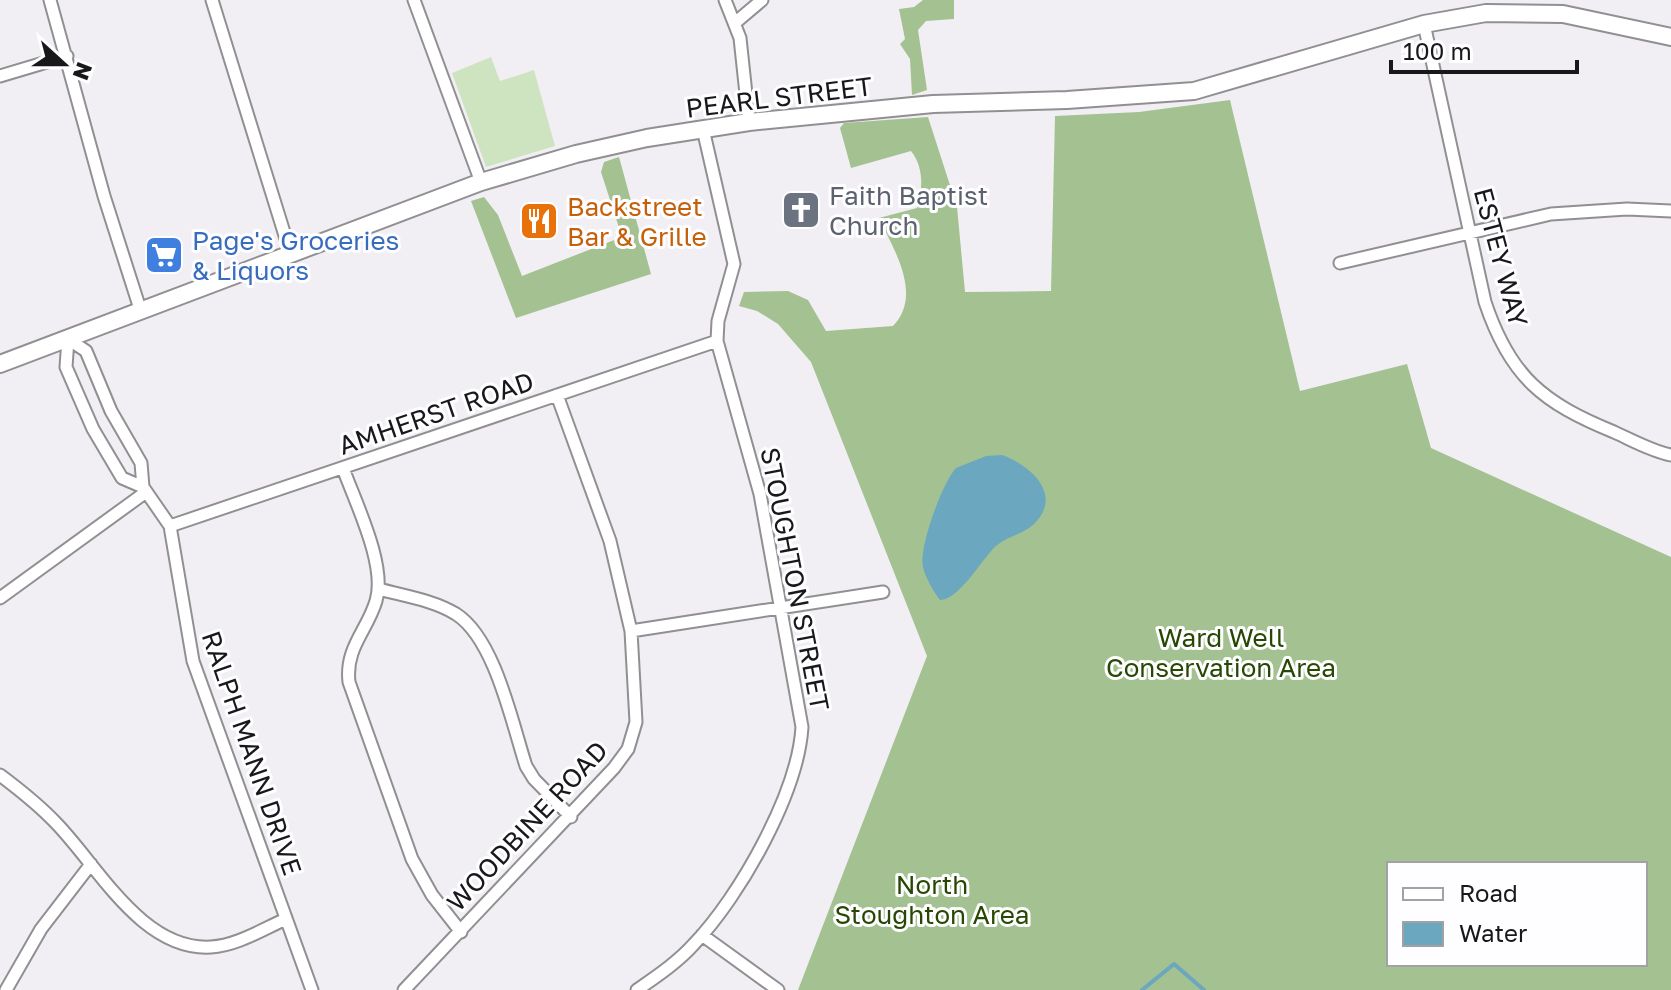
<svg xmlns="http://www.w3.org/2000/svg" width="1671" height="990" font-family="'Golos Text',sans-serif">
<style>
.green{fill:#cee4c0}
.forest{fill:#a4c192;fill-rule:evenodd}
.water{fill:#6ba7be}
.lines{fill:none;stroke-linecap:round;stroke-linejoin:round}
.stream{stroke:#6ba7be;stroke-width:4}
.street-casing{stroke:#918f92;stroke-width:15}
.secondary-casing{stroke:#918f92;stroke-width:20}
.street{stroke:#fff;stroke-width:11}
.secondary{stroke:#fff;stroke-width:16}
.labels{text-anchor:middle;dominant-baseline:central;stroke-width:6;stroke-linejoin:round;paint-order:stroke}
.street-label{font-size:26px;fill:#181719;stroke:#fefdff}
.worship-label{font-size:26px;fill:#5b616d;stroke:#fefdff;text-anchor:start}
.food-label{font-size:26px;fill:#c56008;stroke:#fefdff;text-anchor:start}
.shop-label{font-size:26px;fill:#366cbe;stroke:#fefdff;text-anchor:start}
.park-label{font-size:26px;fill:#264801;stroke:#fefdff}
</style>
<rect width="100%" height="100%" fill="#f1eff3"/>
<path class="green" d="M491 57 500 81 534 70 555 146 486 167 452 73Z"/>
<path class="forest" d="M923 0H954V19L926 21 918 30 927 90 912 95 910 59 900 44 905 39 899 9 914 7Z
M1230 100 1300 391 1407 364 1431 448 1671 557V990H798L927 656 811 362 778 324 757 311 739 306 744 292 788 291 808 300 826 331 893 326C923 295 894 250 879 218L917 208C923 189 924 167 911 151L851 168 840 128 844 123 928 117 957 207 965 292 1051 291 1055 116 1139 112ZM1389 864H1645V964H1389Z
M619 157 651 274 516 318 471 201 484 197 498 215 522 276 622 237 601 172 604 162Z"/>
<path class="water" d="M1002 455C1030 465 1064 494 1034 524 1021 536 1004 536 992 550 980 563 958 600 940 600 934 592 925 577 923 567 918 549 943 481 956 468L986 456Z"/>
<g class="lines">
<path class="stream" d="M1142 990 1174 964 1204 990"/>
<g class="street-casing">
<path id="street" d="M50 0 104 196 141 312
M212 0 291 255
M414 0 481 182
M725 0 740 38 749 122
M736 22 762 0
M1424 24 1485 302C1510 377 1543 403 1614 432 1632 440 1651 451 1671 455
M0 76 67 56
M1340 263 1551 214 1627 209 1671 211
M68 339 86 351 111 411 141 463 143 487 170 526 193 661 312 990
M68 339 66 367 93 429 122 478 143 487
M343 468C355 502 387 565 376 601 367 631 345 648 349 682L412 859 432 895 461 932
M170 526 717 341
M379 589C404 596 433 600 456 614 495 639 512 723 526 766L534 779 571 817
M0 598 146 492
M631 631 883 592
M0 775C20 790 39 805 56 823 98 866 142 951 211 947 236 946 263 929 286 919
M702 935 778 990
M6 990 41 929 91 864
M404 990 614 768 628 749 636 722 631 631 610 541 557 395
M637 990C657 976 678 962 694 944 740 896 798 793 802 727L760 494 717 341 718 321 734 264 703 129"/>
</g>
<g class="secondary-casing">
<path id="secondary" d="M0 364 481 182 576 154 647 138 749 122 933 104 1067 100 1194 91 1424 24 1486 13 1563 14 1671 37"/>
</g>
<use href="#street" class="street"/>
<use href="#secondary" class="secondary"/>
</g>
<defs>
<g id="church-square" transform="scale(2)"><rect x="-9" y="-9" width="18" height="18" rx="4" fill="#6b7280" stroke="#fefdff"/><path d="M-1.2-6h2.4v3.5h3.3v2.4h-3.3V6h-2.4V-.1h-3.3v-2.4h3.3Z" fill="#fff"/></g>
<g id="restaurant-square" transform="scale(2)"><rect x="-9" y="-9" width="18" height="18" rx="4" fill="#e8710a" stroke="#fefdff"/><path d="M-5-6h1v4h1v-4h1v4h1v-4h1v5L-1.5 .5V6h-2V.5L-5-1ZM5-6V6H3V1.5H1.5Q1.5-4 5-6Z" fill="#fff"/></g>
<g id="supermarket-square" transform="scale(2)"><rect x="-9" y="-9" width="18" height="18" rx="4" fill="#3f7fe0" stroke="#fefdff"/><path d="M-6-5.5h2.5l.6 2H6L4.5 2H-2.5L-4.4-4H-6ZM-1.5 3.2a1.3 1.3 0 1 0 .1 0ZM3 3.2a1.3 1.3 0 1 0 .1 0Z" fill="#fff"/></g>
</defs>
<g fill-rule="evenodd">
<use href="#church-square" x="801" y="210"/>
<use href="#restaurant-square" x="539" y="221"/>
<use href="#supermarket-square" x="164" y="255"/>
</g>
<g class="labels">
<g class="street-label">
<text transform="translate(779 97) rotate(-7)">PEARL STREET</text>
<text transform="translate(1501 257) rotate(75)">ESTEY WAY</text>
<text transform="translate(436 413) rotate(-19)">AMHERST ROAD</text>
<text transform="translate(795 579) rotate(79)">STOUGHTON STREET</text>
<text transform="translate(252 753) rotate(71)">RALPH MANN DRIVE</text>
<text transform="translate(527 826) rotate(-47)">WOODBINE ROAD</text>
</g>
<g class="worship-label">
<text x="829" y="195">Faith Baptist<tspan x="829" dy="30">Church</tspan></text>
</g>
<g class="food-label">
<text x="567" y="206">Backstreet<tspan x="567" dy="30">Bar &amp; Grille</tspan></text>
</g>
<g class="shop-label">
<text x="192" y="240">Page's Groceries<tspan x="192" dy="30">&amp; Liquors</tspan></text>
</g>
<g class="park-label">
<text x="1221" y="637">Ward Well<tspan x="1221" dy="30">Conservation Area</tspan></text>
<text x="932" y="884">North<tspan x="932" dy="30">Stoughton Area</tspan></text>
</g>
</g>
<rect x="1387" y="862" width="260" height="104" fill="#fefdff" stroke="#a2a1a3" stroke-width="2"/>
<rect x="1403" y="888" width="40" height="12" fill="#ffffff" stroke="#a2a1a3" stroke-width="2"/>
<text x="1459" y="902" font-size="24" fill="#181719">Road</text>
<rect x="1403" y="922" width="40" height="24" fill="#6ba7be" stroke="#a2a1a3" stroke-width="2"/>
<text x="1459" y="942" font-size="24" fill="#181719">Water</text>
<g transform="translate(64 64) rotate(111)" stroke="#fefdff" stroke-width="6" paint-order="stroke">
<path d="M0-6L14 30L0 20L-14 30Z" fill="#181719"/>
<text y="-12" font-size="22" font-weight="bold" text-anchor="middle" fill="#181719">N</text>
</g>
<path d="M1391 60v12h186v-12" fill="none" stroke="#181719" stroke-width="4"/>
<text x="1403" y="60" font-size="24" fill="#181719" stroke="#fefdff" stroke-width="6" paint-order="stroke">100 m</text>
</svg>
